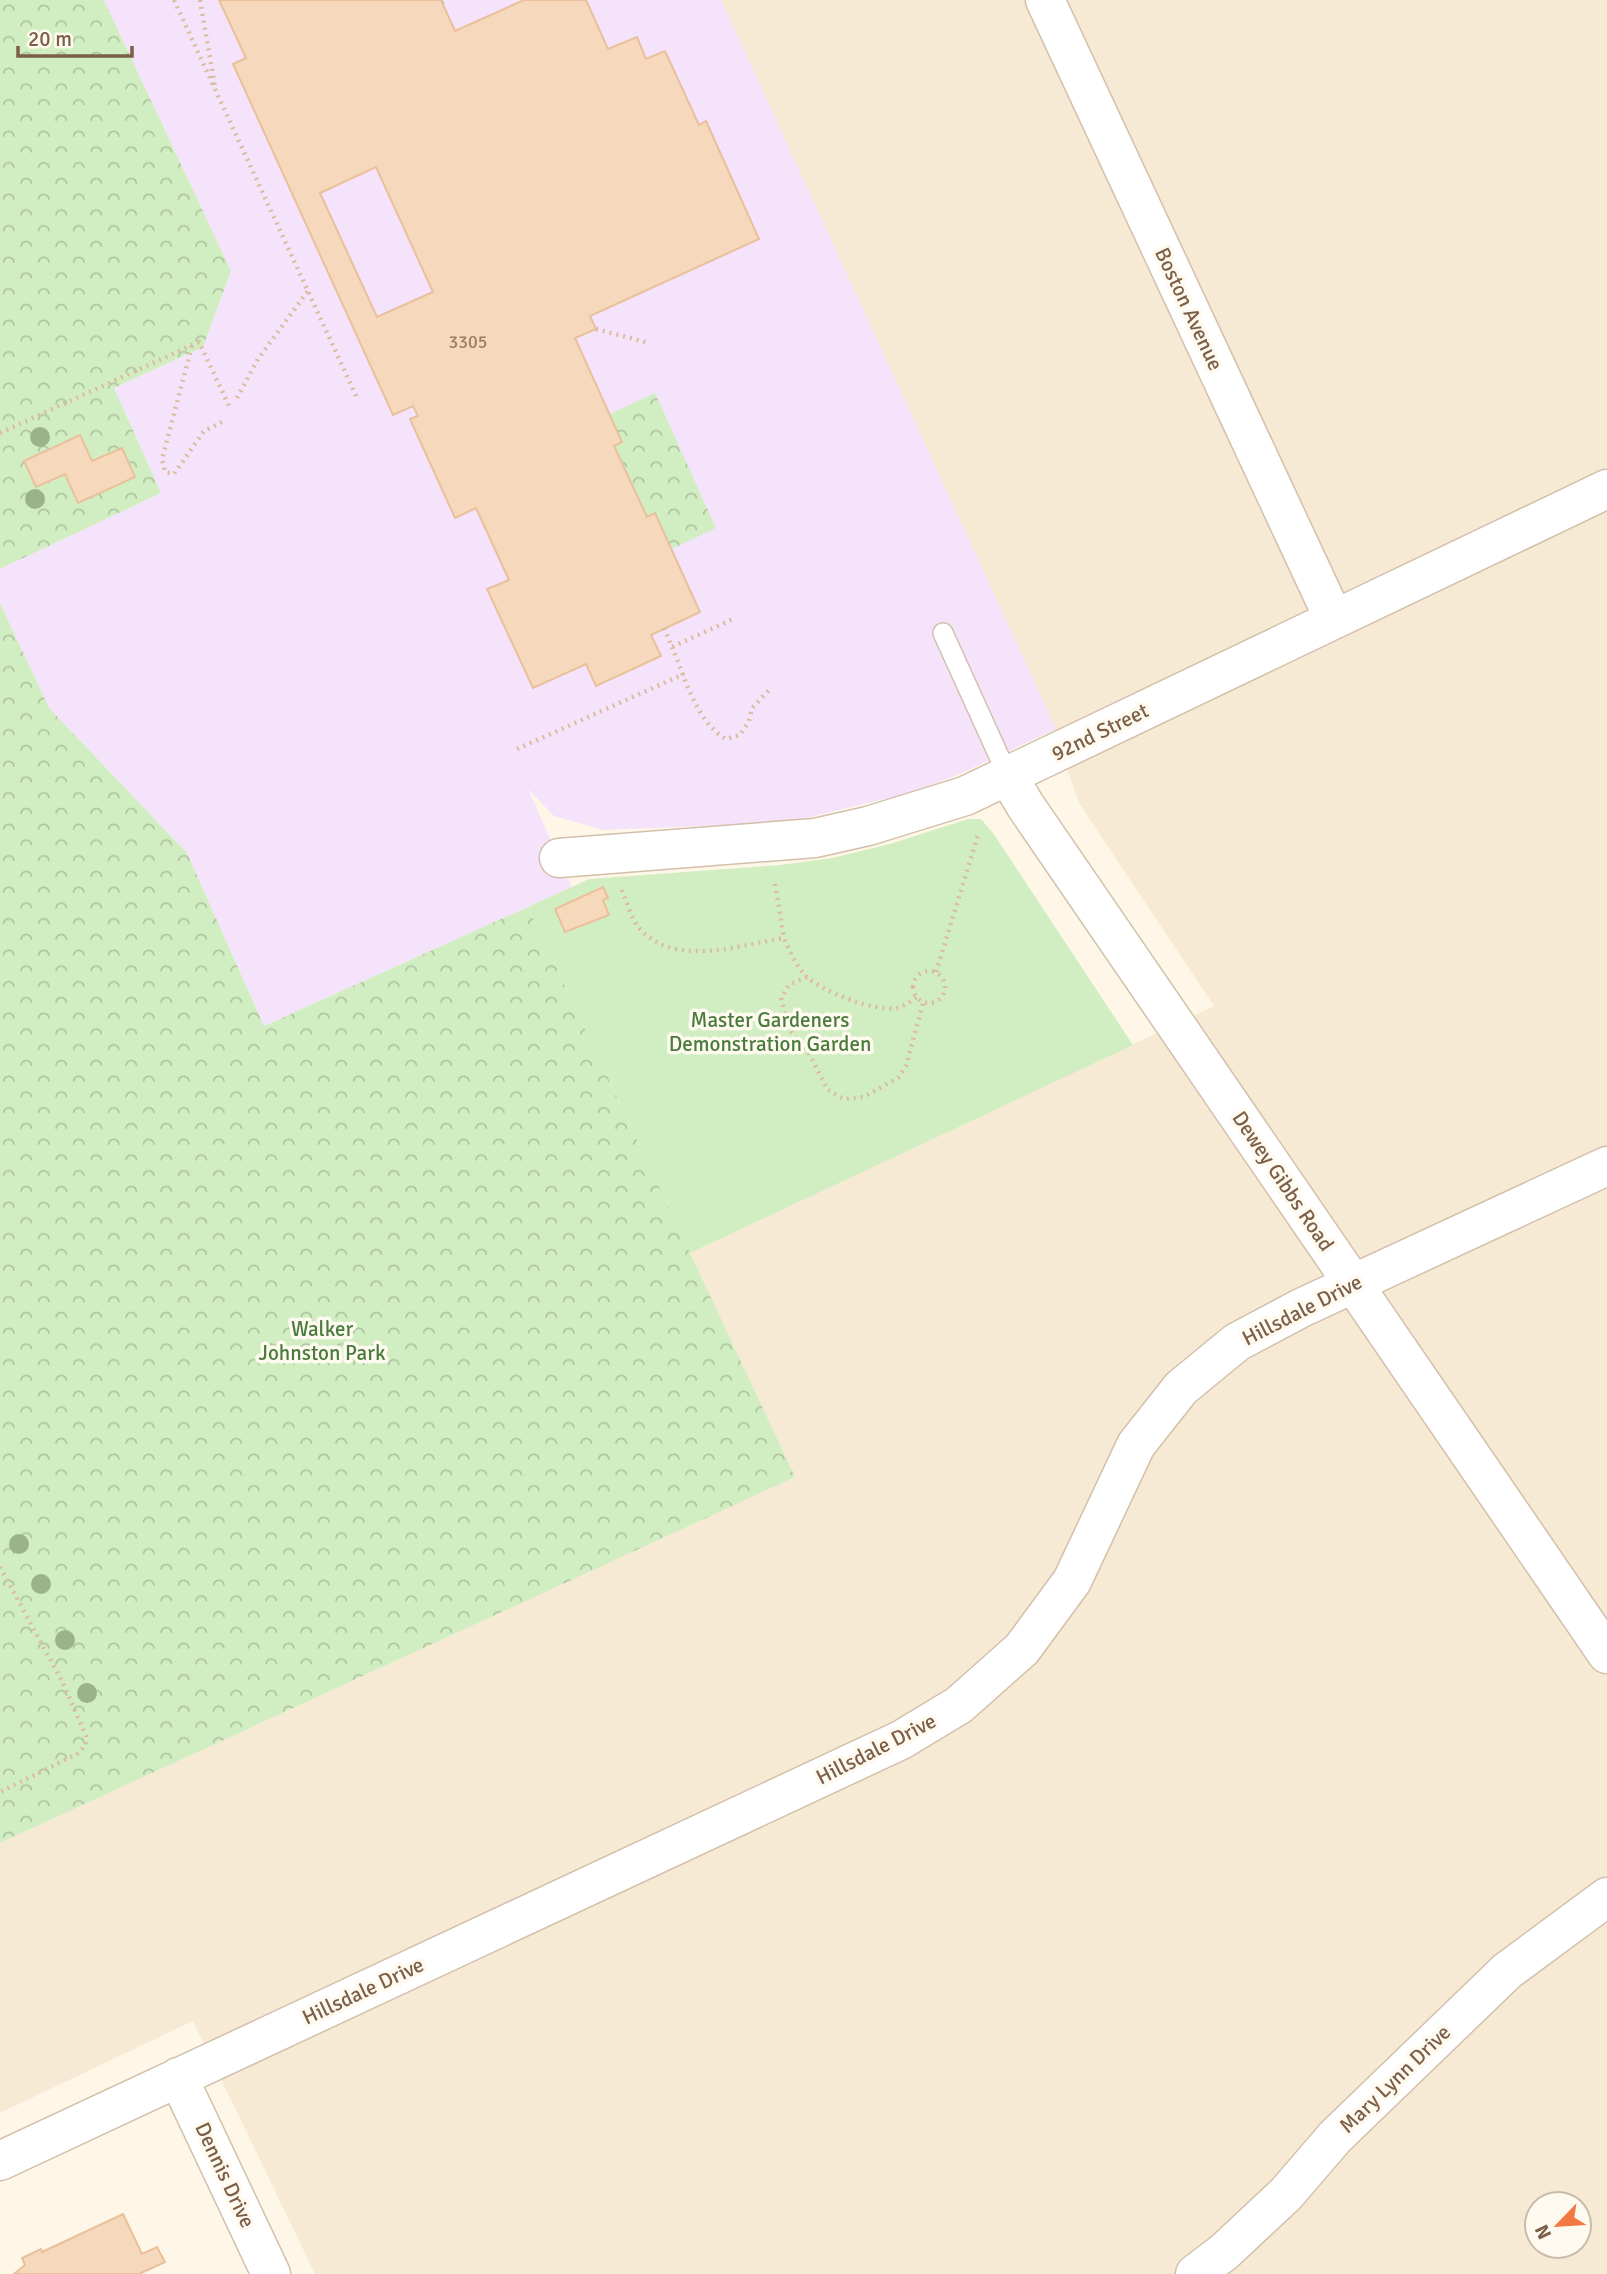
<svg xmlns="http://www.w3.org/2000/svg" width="1607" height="2274" font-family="Signika,sans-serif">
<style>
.residential{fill:#f7ead4;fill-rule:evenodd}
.education{fill:#f4e3fb}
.green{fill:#d1eec3}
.park{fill:url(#park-crowns)}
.building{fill:#f6d8bc;stroke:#eac09b;stroke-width:2;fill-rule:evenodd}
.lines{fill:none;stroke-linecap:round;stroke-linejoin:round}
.service-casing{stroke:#d2c0ab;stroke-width:22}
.minor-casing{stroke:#d2c0ab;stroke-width:41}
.path{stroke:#dcbc9e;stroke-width:4.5;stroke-dasharray:2 5;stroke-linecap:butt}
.service{stroke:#fff;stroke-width:19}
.minor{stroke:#fff;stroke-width:38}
.tree{fill:#9ab389}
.labels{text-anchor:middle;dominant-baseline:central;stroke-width:7;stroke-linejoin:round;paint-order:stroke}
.number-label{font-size:18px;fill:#9a7d65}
.street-label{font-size:21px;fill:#7b5f48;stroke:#fffaef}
.park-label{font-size:21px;fill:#497b3c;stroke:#fffaef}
</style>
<defs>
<pattern id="park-crowns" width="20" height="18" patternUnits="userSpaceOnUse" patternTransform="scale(1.75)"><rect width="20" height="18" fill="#d1eec3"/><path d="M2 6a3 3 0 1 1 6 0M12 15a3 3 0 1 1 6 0" fill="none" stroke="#afc4a0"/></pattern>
</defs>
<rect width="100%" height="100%" fill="#fef7e7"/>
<path class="residential" d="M721 0H1607V2274H315L193 2021 0 2113V1843L794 1477 690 1253 1214 1006 1079 803 1045 705ZM1537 2204H1579V2246H1537Z"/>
<path class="education" d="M104 0H721L1056 729 960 774 909 793 806 818 752 824 603 830 554 816 528 789 572 887 264 1026 187 853 49 708 0 603V569L161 493 114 388 203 347 231 271Z"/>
<path class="green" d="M968 819H981L993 833 1133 1045 690 1253 528 907 589 879 780 865 832 858 890 844Z"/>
<path class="park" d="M0 0H104L231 271 203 347 114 388 161 493 0 569Z
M655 393 716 528 672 549 655 513 647 517 614 446 622 442 610 414Z
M0 603 49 708 187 853 264 1026 528 907 795 1477 0 1843Z"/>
<path class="building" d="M219 0H441L455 31 524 0H586L608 49 637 37 646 59 665 51 699 125 706 121 759 239 590 316 596 329 575 338 622 442 614 446 647 517 655 513 700 612 651 635 661 656 596 686 586 664 533 688 487 589 509 580 476 508 455 518 410 419 418 416 413 406 393 415 233 64 246 58ZM376 167 433 292 377 317 320 193Z
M80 435 92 461 122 448 135 477 78 503 65 474 36 487 24 461Z
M603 887 608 898 603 900 609 915 565 932 555 909Z
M123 2214 142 2254 157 2247 165 2262 139 2274H14L25 2265 22 2258 41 2249 42 2252Z"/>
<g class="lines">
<g class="service-casing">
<path id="service" d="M943 633 1008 776"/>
</g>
<g class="minor-casing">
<path id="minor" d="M1045 0 1333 617
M1008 776 1025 805 1607 1654
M559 858 815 838 868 826 965 796 1607 489
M178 2077 271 2274
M0 2161 901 1740 959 1705 1022 1649 1072 1581 1136 1445 1181 1388 1237 1342 1301 1308 1607 1166
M1195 2274 1224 2252 1286 2194 1335 2137 1507 1971 1607 1897"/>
</g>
<path class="path" d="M174 0 358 400
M200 0 215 87
M442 3 447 0
M596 329 649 343
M192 346 162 459 165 472 174 474 204 431 222 422
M237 398 258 359 308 291
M0 433 199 342 230 408
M664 628 672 647 733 619
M672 647C685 677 696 722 726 739L740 735 749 721 752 708 772 687
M517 749 684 674
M775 884 784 938
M622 890C627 902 631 919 640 929 676 968 739 945 784 938 790 951 795 965 806 976 823 992 874 1012 897 1008 905 1006 910 1001 917 997
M913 987a16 16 0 1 1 32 0a16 16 0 1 1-32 0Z
M936 972 979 832
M807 977 789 985 781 998 789 1029 807 1050 828 1090 844 1099 864 1097 899 1077 906 1066 923 1003
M0 1567 63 1683 86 1736V1745L77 1754 0 1792"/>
<use href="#service" class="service"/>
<use href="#minor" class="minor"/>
</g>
<g class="tree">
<circle cx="40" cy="437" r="10"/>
<circle cx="35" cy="499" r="10"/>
<circle cx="19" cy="1544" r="10"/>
<circle cx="41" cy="1584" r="10"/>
<circle cx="65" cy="1640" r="10"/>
<circle cx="87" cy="1693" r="10"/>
</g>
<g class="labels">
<g class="number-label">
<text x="468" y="342">3305</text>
</g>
<g class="street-label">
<text transform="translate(1189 309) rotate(65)">Boston Avenue</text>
<text transform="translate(1100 732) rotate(-26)">92nd Street</text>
<text transform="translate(1283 1181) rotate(56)">Dewey Gibbs Road</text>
<text transform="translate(1302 1310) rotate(-27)">Hillsdale Drive</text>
<text transform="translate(876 1749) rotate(-27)">Hillsdale Drive</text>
<text transform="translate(363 1991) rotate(-25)">Hillsdale Drive</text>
<text transform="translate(1395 2079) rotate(-44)">Mary Lynn Drive</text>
<text transform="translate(225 2175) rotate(65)">Dennis Drive</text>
</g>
<g class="park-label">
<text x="770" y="1020">Master Gardeners<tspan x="770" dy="24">Demonstration Garden</tspan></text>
<text x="322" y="1329">Walker<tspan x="322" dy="24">Johnston Park</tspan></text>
</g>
</g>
<g transform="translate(1558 2225) rotate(245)"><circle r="33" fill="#fffaef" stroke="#cabcac" stroke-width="2"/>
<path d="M0-5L12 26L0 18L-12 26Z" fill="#f27942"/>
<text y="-10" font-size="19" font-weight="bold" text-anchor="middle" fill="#7b5f48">N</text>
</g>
<path d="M18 46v10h114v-10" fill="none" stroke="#7b5f48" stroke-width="3.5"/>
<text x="28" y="46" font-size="21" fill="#7b5f48" stroke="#fffaef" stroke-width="5" paint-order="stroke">20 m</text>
</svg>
